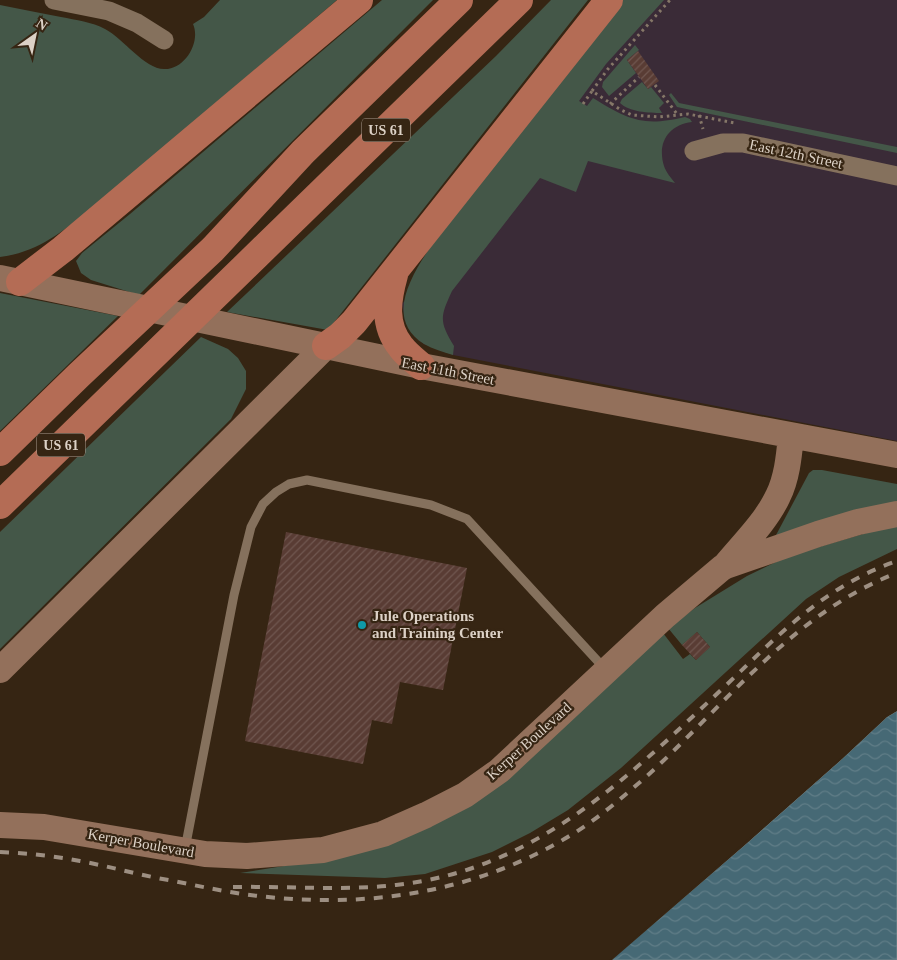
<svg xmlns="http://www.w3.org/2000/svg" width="897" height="960" font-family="'Times New Roman',serif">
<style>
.industrial{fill:#3a2b37}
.green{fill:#445748}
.water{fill:url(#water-waves);stroke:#73888d}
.pier{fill:#362513}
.building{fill:url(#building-hatch)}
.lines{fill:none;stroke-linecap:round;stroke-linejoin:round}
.path{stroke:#857768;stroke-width:3;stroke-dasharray:2.5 4;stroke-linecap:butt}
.lane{stroke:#85715d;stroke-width:9}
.street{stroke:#85715d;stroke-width:19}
.secondary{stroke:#93705b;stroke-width:26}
.highway{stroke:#b46c55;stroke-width:28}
.rail{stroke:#9d8f82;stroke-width:4;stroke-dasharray:9 9;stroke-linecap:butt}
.culture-dot{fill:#0f9aa8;stroke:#362513;stroke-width:2}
.labels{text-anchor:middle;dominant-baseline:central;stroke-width:4.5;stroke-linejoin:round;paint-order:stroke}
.shield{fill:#362513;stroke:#aa9d90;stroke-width:1}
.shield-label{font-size:14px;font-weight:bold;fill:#dcd1c6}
.street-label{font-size:15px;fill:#dcd1c6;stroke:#362513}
.poi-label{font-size:15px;font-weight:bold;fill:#dcd1c6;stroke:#362513;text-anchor:start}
</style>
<defs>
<pattern id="water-waves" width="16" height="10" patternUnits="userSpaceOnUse" patternTransform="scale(1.25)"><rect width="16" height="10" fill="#466975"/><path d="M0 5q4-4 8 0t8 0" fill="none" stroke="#607d87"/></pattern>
<pattern id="building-hatch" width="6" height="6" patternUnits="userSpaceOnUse" patternTransform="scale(1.25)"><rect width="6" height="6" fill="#593c34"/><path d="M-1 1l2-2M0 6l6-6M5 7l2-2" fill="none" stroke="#705750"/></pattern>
</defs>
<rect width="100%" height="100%" fill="#362513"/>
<path class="industrial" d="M638 0H897V441L453 355 424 344 414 335 405 320 402 304Z"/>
<path class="green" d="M220 0H337L90 210C60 233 38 252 0 257V5C20 9 40 13 61 17 76 20 92 22 105 29 123 38 145 70 165 69 185 69 201 42 193 24L204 17Z
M382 0H433L139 295 91 280 81 273 76 261 82 253 130 214Z
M551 0H588L328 330 227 312 496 56Z
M623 0H664L606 64 579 101 587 106 593 98C629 120 643 127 685 117L690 119 692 122C668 125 657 143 664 166 666 172 671 178 675 183L588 161 576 192 540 178 452 291C440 317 439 321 454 346L453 355C443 352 433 349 424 344 378 315 421 262 441 231Z
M635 45 639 50 627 60 636 73 609 96 602 87 603 82Z
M642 82 648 89 651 87 664 103 659 108 662 113C649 113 629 112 620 103L622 99Z
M671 93 679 103 897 147V153L677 107 669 95Z
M0 293 118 316 0 431Z
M201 337 228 349 238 358 246 371V389L231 419 0 649V532Z
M813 470H822L897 484V505L775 537 809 473Z
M897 524V549L839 577 806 599 621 768 568 810 530 833 492 852 425 874 385 878 240 873 340 857 375 848 663 633 683 659 690 654 696 660 710 647 697 632 682 645 668 628 695 608 747 576 788 556Z"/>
<path class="water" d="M897 711V960H611L746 844 842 759 887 717Z"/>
<path class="pier" d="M897 708V711L887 717 842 759 746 844 612 960H609L841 758 885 716Z"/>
<path class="building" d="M638 51 659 81 648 89 627 60Z
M286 532 467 568 443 690 400 682 392 724 372 720 363 764 245 741Z
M697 632 710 647 696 660 682 645Z"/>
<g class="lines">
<path class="path" d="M655 85 677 114
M592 91 608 69 670 0
M583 104 592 91 621 110 632 115 659 117 688 114 735 123
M610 104 639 77
M699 115 703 129"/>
<path class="lane" d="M185 849 234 595 251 527 263 504 276 492 289 484 307 480 431 505 467 519 605 669"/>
<path class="street" d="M54 0 109 11 137 23 164 40
M694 151 723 143H743L897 176"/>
<path class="secondary" d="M0 278 421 366 897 455
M724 567C742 545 766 522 778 496 787 478 789 456 791 436
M0 670 326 346
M0 825 44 827 205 854 247 856 323 850 383 834 426 815 465 795 499 771 665 616 723 567 818 534 858 522 897 514"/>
<path class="highway" d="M394 275C387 300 383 325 401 347 406 354 414 360 421 366
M20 282 63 249 359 0
M326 346 340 336 354 322 609 0
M0 452 79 375 213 249 303 152 459 0
M0 505 519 0"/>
<path class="rail" d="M0 852C27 853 54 856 80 861 112 867 143 876 174 881 203 887 231 893 259 896 370 909 480 892 576 832 601 816 624 796 647 776 725 705 796 611 897 573
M233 887C287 886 342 891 396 885 534 870 625 780 721 690 777 637 822 587 897 561"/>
</g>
<circle class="culture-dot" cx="362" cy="625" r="5"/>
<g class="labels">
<g class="shield">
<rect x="362" y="118.5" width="48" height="23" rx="4"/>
<rect x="37" y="433.5" width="48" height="23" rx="4"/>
</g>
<g class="shield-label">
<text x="386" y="130">US 61</text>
<text x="61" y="445">US 61</text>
</g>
<g class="street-label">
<text transform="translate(796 154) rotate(12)">East 12th Street</text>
<text transform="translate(448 371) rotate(11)">East 11th Street</text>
<text transform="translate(529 741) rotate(-42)">Kerper Boulevard</text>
<text transform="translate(141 843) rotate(10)">Kerper Boulevard</text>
</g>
<g class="poi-label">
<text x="372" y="616">Jule Operations<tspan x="372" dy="17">and Training Center</tspan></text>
</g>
</g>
<g transform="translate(35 35) rotate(33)" stroke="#362513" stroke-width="4" paint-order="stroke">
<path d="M0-4L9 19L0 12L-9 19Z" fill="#dcd1c6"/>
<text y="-8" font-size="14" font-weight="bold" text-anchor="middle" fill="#dcd1c6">N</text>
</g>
</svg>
